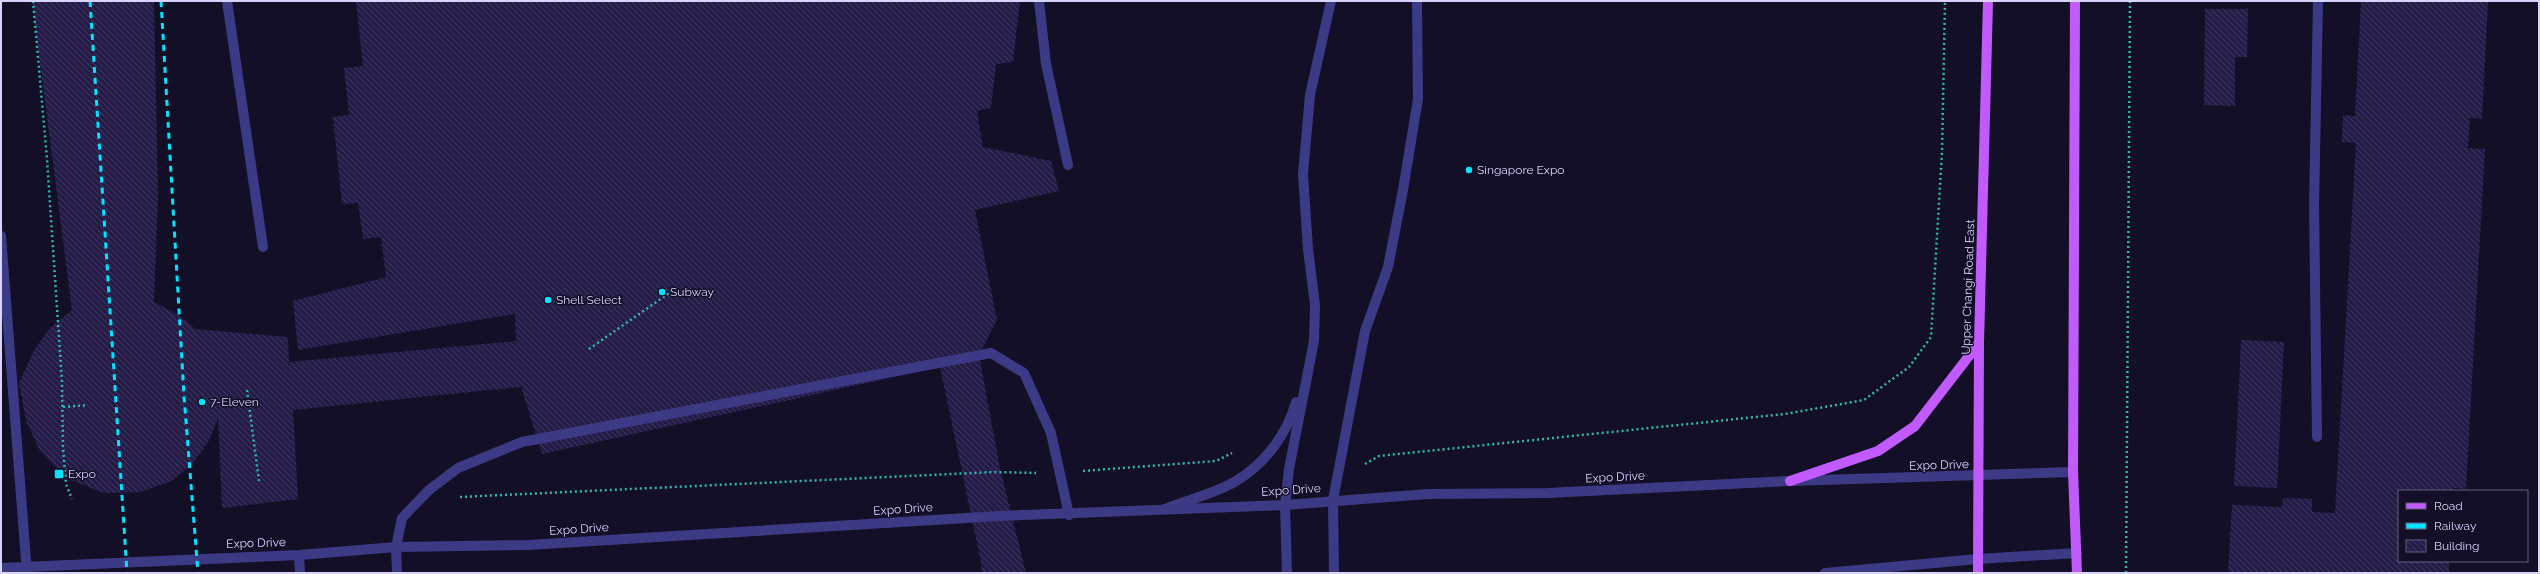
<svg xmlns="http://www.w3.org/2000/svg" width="2540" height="574" font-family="Raleway,sans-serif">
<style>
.building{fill:url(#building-back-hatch)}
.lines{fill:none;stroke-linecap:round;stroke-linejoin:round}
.path{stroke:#2fb8b0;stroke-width:2.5;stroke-dasharray:2 3;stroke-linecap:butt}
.service{stroke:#3d3a85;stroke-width:10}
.tertiary{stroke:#3d3a85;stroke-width:10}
.primary{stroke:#c25bff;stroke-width:10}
.rail{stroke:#00e5ff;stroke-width:3;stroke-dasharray:6 5;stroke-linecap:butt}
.poi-dot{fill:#00e5ff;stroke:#130f26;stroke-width:1.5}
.labels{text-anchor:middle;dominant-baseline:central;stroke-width:3;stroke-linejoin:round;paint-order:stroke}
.poi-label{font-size:12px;fill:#d9d4ff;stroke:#130f26;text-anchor:start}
.street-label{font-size:12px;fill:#d9d4ff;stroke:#130f26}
</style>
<defs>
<pattern id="building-back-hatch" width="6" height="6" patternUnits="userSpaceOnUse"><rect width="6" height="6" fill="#241b47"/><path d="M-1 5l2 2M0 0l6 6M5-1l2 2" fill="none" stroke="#433b63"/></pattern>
</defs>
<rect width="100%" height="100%" fill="#130f26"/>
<path class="building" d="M32 1H154L158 196 154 302 185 319 195 329 288 337 289 362 516 341 515 314 298 350 293 301 386 277 381 237 363 239 358 203 342 204 333 117 349 115 344 68 363 66 356 1H1020L1013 62 996 64 991 108 977 111 983 147 1051 161 1059 191 975 210 997 320 979 355 1000 468 1026 573H982L981 562 940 367 542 454 521 387 293 410 298 499 222 508 218 418 209 441 193 463 172 481 140 492 104 493 66 478 40 451 26 421 19 383 34 350 51 327 72 310Z
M2361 1H2488L2482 119 2470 118 2468 148 2485 149 2466 489 2453 488V491H2399V561H2449V573H2228L2232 505 2282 507 2283 498 2312 499V512L2335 513 2356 143 2342 142 2343 115 2355 116Z
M2205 9H2248L2247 57H2235V106L2204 105Z
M2241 340 2284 342 2277 488 2234 486Z"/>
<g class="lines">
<path class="path" d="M33 1 47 159 62 382 63 448 66 484 72 499
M589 349 672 291
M247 390 259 481
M63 407 88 405
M1365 464 1379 456 1785 414 1864 400 1909 367 1931 337 1942 152 1945 1
M1083 471 1216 461 1232 453
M460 497 994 472 1036 473
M2126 573 2130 1"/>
<path class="service" d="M227 1 263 247
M1039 1 1046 64 1068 165
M2317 437 2314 204 2318 1
M1165 509C1185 501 1219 492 1236 481 1265 464 1287 434 1296 402
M397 573 396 547 402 518 429 490 458 468 522 442 991 353 1024 373 1051 433 1069 515
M1287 573 1285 505 1289 469 1314 341 1315 305 1308 249 1303 174 1310 95 1331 1
M1334 573 1333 500 1365 331 1388 267 1403 190 1418 99 1417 1"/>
<path class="tertiary" d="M1 236 27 573
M299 555 300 573
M1 568 299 555 396 547 528 545 999 516 1285 505 1428 494 1547 493 1790 481 2073 472
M1825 573 1978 559 2077 553"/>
<path class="primary" d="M2075 1 2073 472 2077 573
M1790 481 1878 451 1915 426 1979 343
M1978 573 1979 343 1988 1"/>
<path class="rail" d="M90 1 127 573
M161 1 184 396 198 573"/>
</g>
<g class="poi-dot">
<circle cx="1469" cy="170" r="4"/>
<circle cx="662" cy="292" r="4"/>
<circle cx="548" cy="300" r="4"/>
<circle cx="202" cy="402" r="4"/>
<rect x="54" y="469" width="10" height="10" rx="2"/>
</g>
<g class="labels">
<g class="poi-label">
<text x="1477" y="170">Singapore Expo</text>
<text x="670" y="292">Subway</text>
<text x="556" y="300">Shell Select</text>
<text x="210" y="402">7-Eleven</text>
<text x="68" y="474">Expo</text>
</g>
<g class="street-label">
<text transform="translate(1968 287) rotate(-88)">Upper Changi Road East</text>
<text transform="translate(1939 465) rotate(-2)">Expo Drive</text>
<text transform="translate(1615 477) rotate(-3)">Expo Drive</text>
<text transform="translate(1291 490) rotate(-4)">Expo Drive</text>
<text transform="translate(903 509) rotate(-4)">Expo Drive</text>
<text transform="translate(579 529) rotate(-4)">Expo Drive</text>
<text transform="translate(256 543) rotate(-2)">Expo Drive</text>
</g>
</g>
<rect width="2540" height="574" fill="none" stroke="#d9d4ff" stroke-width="4"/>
<rect x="2398" y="490" width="130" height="72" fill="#130f26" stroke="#625e7d"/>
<rect x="2406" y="503" width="20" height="6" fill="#c25bff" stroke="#625e7d"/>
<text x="2434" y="510" font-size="12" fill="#d9d4ff">Road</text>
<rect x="2406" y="523" width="20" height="6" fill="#00e5ff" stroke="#625e7d"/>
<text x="2434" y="530" font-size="12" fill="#d9d4ff">Railway</text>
<rect x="2406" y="540" width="20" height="12" fill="url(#building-back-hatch)" stroke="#625e7d"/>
<text x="2434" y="550" font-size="12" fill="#d9d4ff">Building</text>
</svg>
